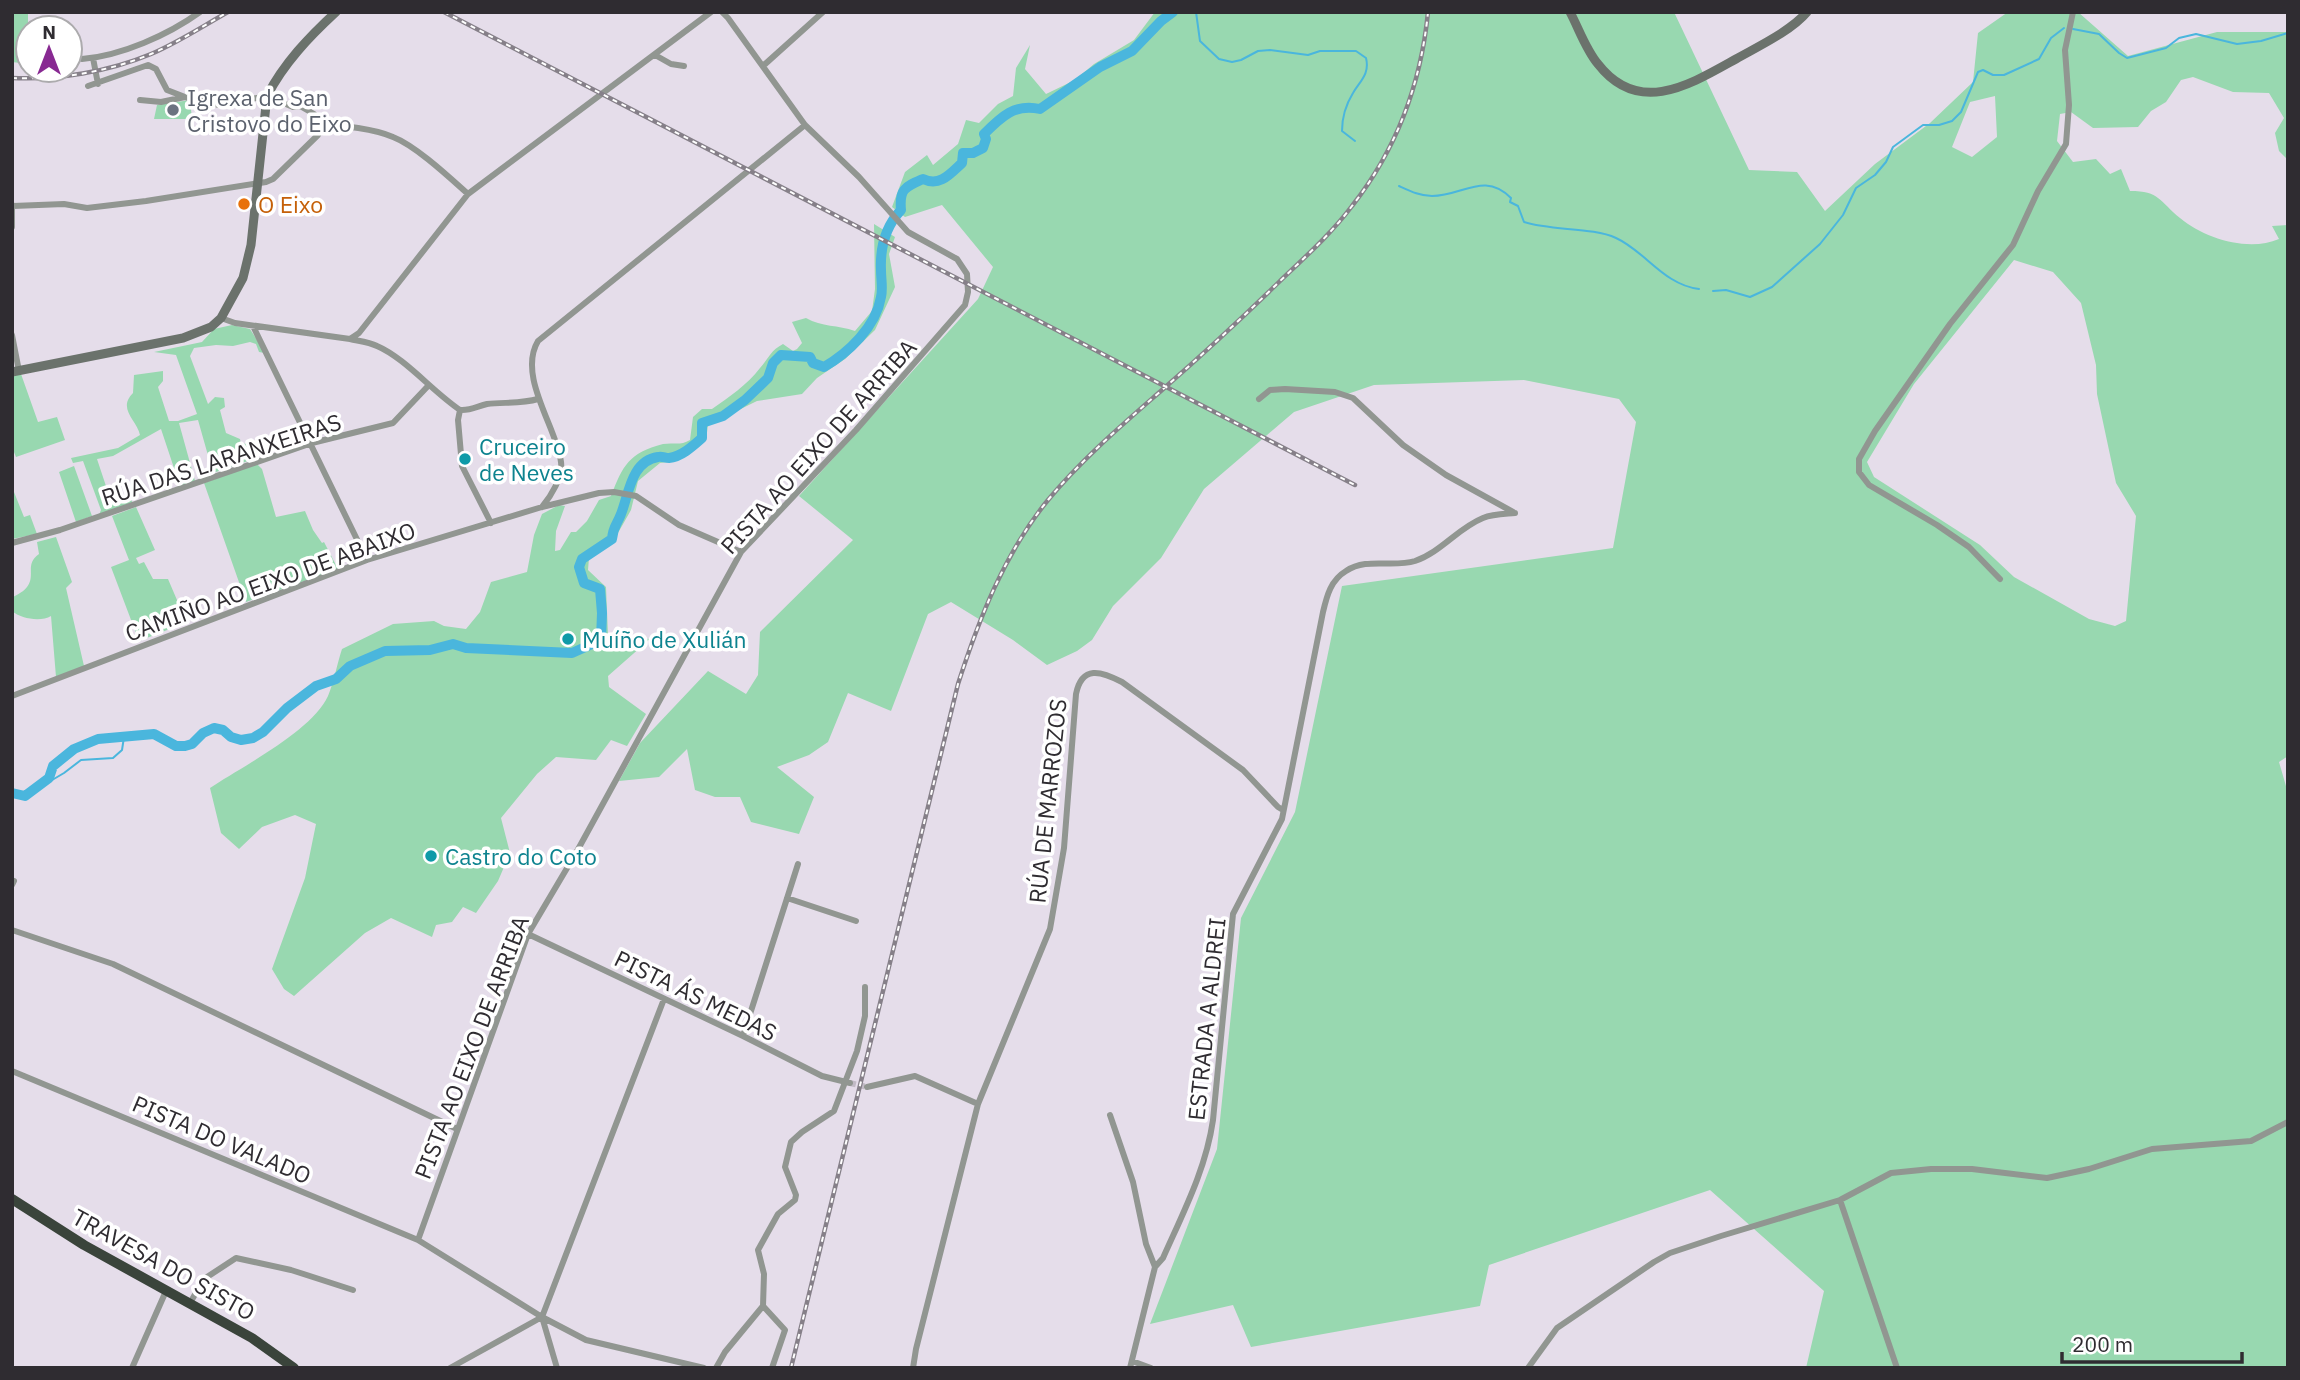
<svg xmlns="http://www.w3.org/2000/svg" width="2300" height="1380" font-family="'IBM Plex Sans',sans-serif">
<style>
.green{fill:#98d8b0;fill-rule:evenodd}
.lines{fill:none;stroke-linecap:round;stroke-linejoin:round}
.stream{stroke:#4ab6dd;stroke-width:2}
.river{stroke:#4ab6dd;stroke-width:10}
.street-tunnel{stroke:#c1bac5;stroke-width:6;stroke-dasharray:6 3;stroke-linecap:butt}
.street{stroke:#919691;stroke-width:6}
.secondary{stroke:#6b726c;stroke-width:9}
.highway{stroke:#3a443b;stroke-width:10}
.rail-casing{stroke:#868089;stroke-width:4.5}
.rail{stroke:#fff;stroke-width:2;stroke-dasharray:5;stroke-linecap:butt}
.worship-dot{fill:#6b7280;stroke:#fff;stroke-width:2.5}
.food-dot{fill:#e8710a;stroke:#fff;stroke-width:2.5}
.culture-dot{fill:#0f9aa8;stroke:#fff;stroke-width:2.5}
.labels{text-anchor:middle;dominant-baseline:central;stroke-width:7;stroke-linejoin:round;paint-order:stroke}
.worship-label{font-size:23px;fill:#5b616d;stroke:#fff;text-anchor:start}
.food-label{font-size:23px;fill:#c56008;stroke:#fff;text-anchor:start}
.culture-label{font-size:23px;fill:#0d838f;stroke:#fff;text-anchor:start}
.street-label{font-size:23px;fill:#2f2c31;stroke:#fff}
</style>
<rect width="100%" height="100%" fill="#e5ddea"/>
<path class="green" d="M12 12H28V64L12 62Z
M1155 12H1674L1749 170 1797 172 1825 211 1875 164 1930 123 1973 82 1978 33 2008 12H2078L2128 56 2217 32H2288V160L2279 151 2275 133 2284 118 2269 93 2233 92 2193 77 2181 80 2166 102 2151 111 2138 127 2093 128 2071 112 2060 114 2057 141 2073 162 2096 159 2110 174 2121 169 2130 191C2160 191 2159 201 2180 218 2205 239 2249 252 2279 239L2272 226 2288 225V756L2279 762 2288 793V1368H1806L1824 1291 1710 1190 1489 1265 1480 1306 1251 1347 1233 1305 1150 1324 1217 1149 1241 918 1295 812 1342 586 1613 548 1636 422 1619 399 1524 380 1374 385 1294 412 1204 489 1161 558 1113 606 1092 640 1077 651 1047 665 1013 640 951 602 928 614 891 711 848 693 828 742 809 755 777 767 814 797 799 834 751 822 740 797H715L695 790 687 749 659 777 619 781 640 743 708 671 746 694 758 675 760 632 853 540 799 496 978 299 993 267 942 205 905 217 892 207 905 172 927 155 933 165 958 144 966 120 979 123 998 104 1013 96 1016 68 1030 45 1025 69 1046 94 1075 80 1094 64 1134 40ZM1995 96 1997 137 1972 157 1952 147 1970 102ZM2014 260 2053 272 2081 303 2096 365 2097 394 2116 483 2136 516 2126 621 2115 626 2089 619 2014 577 1980 545 1874 477 1867 462 1914 384Z
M190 100 192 119H154L157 105Z
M874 224 895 237 889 254 895 287 875 330 845 359 817 378 802 394 757 401 708 425 706 440 676 461 660 463 638 481 631 510 614 540 589 558 588 570 606 587 608 635 650 639 608 676 609 687 646 714 627 746 611 740 596 760 556 757 537 774 501 818 510 853 498 881 476 913 463 907 452 922 436 925 432 937 391 918 365 933 294 996 284 989 272 969 305 878 316 824 295 815 262 827 239 849 221 833 210 788C243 766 312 731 328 696 334 682 337 664 342 649L393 624 434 621 444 626 466 629 480 612 491 582 527 572 534 535 542 514 559 505 565 506 556 531 555 551 560 550 571 532H576L587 521 599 500 611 496C623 465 629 453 663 444 674 442 680 446 690 440L693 417 702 409H712C729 397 747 385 760 368 769 358 770 351 783 344L793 351 797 349 802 343 792 322 806 318C822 327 838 325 855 331L872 311 875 289Z
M232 325 250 329 265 353 259 352 256 344 250 342 233 346 216 345 194 348 190 356 208 404 215 397 224 398 225 407 220 410 226 433 240 439 241 444 254 443 251 460 213 473 198 420 179 423 195 481 180 486 161 429 113 456 97 459 112 504 131 500 133 503 99 515 101 510 83 461 73 463 71 458 118 448 140 435C137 420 117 409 133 393L134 375 163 371V381L158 387 169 421H178L197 414 176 355 154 352 202 342 214 329Z
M21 374 38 422 57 417 65 440 16 457 12 447V376Z
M257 464 262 469 276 517 305 511 313 530 322 543 324 542 338 569 246 602 204 483Z
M74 466 92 516 76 522 59 472Z
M12 487 24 517 30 515 37 534 12 539Z
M136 507 155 550 136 558 139 564 144 562 153 579H168L186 621 185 623 139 641 111 567 129 560 112 516Z
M56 537 72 582 66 588 84 666 56 677 51 616C41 622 21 619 12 611L13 597C45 582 20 567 39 554L37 542Z"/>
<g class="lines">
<path class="stream" d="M1196 12 1200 41 1219 59 1232 62 1241 60 1258 51 1270 50 1308 55 1320 51H1356L1366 58C1370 74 1360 81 1353 93 1345 106 1342 117 1342 131L1355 141
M2073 29 2099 34 2119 53 2127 58 2166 48 2179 38 2196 34 2237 44 2261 41 2288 33
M1399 186C1410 191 1420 196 1432 196 1463 196 1484 171 1511 198L1510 202 1518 206 1524 222C1551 231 1592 227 1616 238 1645 251 1664 285 1699 289
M1713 291 1726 290 1750 297 1772 287 1820 244 1843 215 1856 188 1875 175 1886 162 1893 147 1923 125H1939L1952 121 1961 112 1978 72 1983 70 1993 75H2004L2039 59 2051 38 2064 28
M25 796 64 773 81 760 113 758 122 750 124 737"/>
<path class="river" d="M12 793 25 796 49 778 53 766 74 749 98 739 154 734 176 746H185L192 744 203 733 214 728 223 730 231 737 241 740 253 738 263 732 287 708 316 686 336 679 350 666 385 651 430 650 453 644 466 648 572 653 601 640 602 613 600 589 584 583 579 567 582 559 612 539C613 526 617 525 621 514 629 494 631 461 658 457 662 456 665 458 669 458 681 457 693 446 702 438V423L723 416 745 400 768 378 773 363 781 355 810 357 813 363 824 367C848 353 876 327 881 297 883 289 881 279 881 270 880 248 886 226 901 210 899 189 905 187 923 179 940 187 950 174 962 163L963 153H973L983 148 986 139 984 134C1001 117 1015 103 1040 109L1100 67 1132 51 1161 21 1173 12"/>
<path class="street-tunnel" d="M850 1083 867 1087"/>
<path class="street" d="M655 55 671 64 684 66
M93 58 98 84
M82 59C121 56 168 35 200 12
M763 66 823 12
M88 86 148 65 156 69 167 90 185 97 219 105 267 96 293 107 300 106 314 114 322 125C342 125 375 129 393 137 416 146 449 177 468 194
M140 100 161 102 185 97
M12 205V227
M13 206 64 204 87 208 146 201 266 182 273 179 318 135 322 125
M221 318 235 323 350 339 359 333 468 194 711 12
M253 326 367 560
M12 335 19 371
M350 339C359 341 369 342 377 346 405 358 433 392 460 410L458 420 462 466 491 523
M1259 399 1270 390 1285 389 1335 392 1353 398 1403 445 1446 475 1513 512
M460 410C470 411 478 406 487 404 504 402 521 404 538 399
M542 507C551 496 563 477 561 462 557 428 517 376 538 341L805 125
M12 543 60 530 312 443 393 423 428 386
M2000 579 1969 547 1937 525 1869 485 1859 472V459L1875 431 1950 324 2013 245 2038 191 2066 144 2069 105 2065 50 2073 12
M12 696 367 560 542 507 599 493 614 492 636 496 679 525 741 552
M12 885 14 881
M787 898 856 921
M12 930 113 964 457 1129
M528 934 743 1036 822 1076 850 1083
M743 1036 798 864
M12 1071 418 1240 542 1317 586 1340 704 1368
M867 1087 915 1076 978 1104
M1110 1115 1133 1182 1146 1244 1155 1267
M1840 1200 1897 1368
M418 1240 528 934 576 853 741 552 856 430 965 305 968 292 967 274 957 259 908 232 859 177 805 125 728 18 722 12
M190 1303 204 1279 236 1258 291 1270 353 1290
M763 1306 785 1330 772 1368
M542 1317 664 999
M542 1317 557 1368
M1132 1361 1151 1368
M132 1368 166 1291
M450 1368 542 1317
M716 1368 725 1352 763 1306 764 1274 758 1250 778 1214 795 1200 796 1195 785 1167 791 1142 802 1132 834 1111 857 1051 865 1016V987
M913 1368 916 1349 978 1104 1050 929 1064 848 1076 694C1082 665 1101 671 1122 682L1243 770 1278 807 1283 810
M1130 1368 1155 1267 1163 1258C1183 1213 1206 1169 1213 1120L1233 914 1282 819 1323 612C1327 595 1331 580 1346 571 1367 557 1392 568 1415 561 1441 552 1458 528 1483 518 1493 514 1505 514 1515 513
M1528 1368 1557 1328 1654 1262 1670 1253 1721 1236 1840 1200 1891 1173 1931 1169H1972L2047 1178 2089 1169 2152 1149 2251 1141 2288 1122"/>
<path class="secondary" d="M1570 12C1579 29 1586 50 1598 64 1639 117 1691 84 1736 59 1757 47 1791 31 1807 12
M12 372 183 338 211 327 221 318 243 278 251 245 267 96C284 63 309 37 336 12"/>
<path class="highway" d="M12 1199 84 1245 252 1338 294 1368"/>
<g class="rail-casing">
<path id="rail" d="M444 12 1355 485
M12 78C58 80 108 72 151 54 177 43 203 26 228 12
M791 1368 958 684C979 619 1004 554 1048 500 1082 459 1122 425 1162 390 1202 355 1241 319 1279 282 1304 258 1331 234 1352 206 1396 150 1421 84 1428 12"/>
</g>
<use href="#rail" class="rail"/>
</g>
<circle class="worship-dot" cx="173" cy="110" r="7"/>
<circle class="food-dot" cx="244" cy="204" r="7"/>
<g class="culture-dot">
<circle cx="465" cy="459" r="7"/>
<circle cx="568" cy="639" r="7"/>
<circle cx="431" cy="856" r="7"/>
</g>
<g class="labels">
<g class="worship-label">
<text x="187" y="97">Igrexa de San<tspan x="187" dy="26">Cristovo do Eixo</tspan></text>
</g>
<g class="food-label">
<text x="258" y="204">O Eixo</text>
</g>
<g class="culture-label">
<text x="479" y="446">Cruceiro<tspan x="479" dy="26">de Neves</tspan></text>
<text x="582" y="639">Muíño de Xulián</text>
<text x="445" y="856">Castro do Coto</text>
</g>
<g class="street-label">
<text transform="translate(818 446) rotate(-48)">PISTA AO EIXO DE ARRIBA</text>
<text transform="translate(221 459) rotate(-18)">RÚA DAS LARANXEIRAS</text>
<text transform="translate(270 581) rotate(-20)">CAMIÑO AO EIXO DE ABAIXO</text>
<text transform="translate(1047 801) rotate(-84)">RÚA DE MARROZOS</text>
<text transform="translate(696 995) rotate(26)">PISTA ÁS MEDAS</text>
<text transform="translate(1206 1019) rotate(-84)">ESTRADA A ALDREI</text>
<text transform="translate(471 1047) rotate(-69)">PISTA AO EIXO DE ARRIBA</text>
<text transform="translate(222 1139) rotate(23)">PISTA DO VALADO</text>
<text transform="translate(164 1264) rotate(29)">TRAVESA DO SISTO</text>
</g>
</g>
<rect width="2300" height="1380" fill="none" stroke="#2f2c31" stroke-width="28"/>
<g transform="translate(49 49)"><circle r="33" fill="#ffffff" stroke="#acabad" stroke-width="2"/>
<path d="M0-5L12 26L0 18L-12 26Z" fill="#882992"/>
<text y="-10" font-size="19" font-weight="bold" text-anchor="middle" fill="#2f2c31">N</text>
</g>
<path d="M2062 1352v10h180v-10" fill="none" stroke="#2f2c31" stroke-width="3.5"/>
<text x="2072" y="1352" font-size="21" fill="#2f2c31" stroke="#ffffff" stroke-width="5" paint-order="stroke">200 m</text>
</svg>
